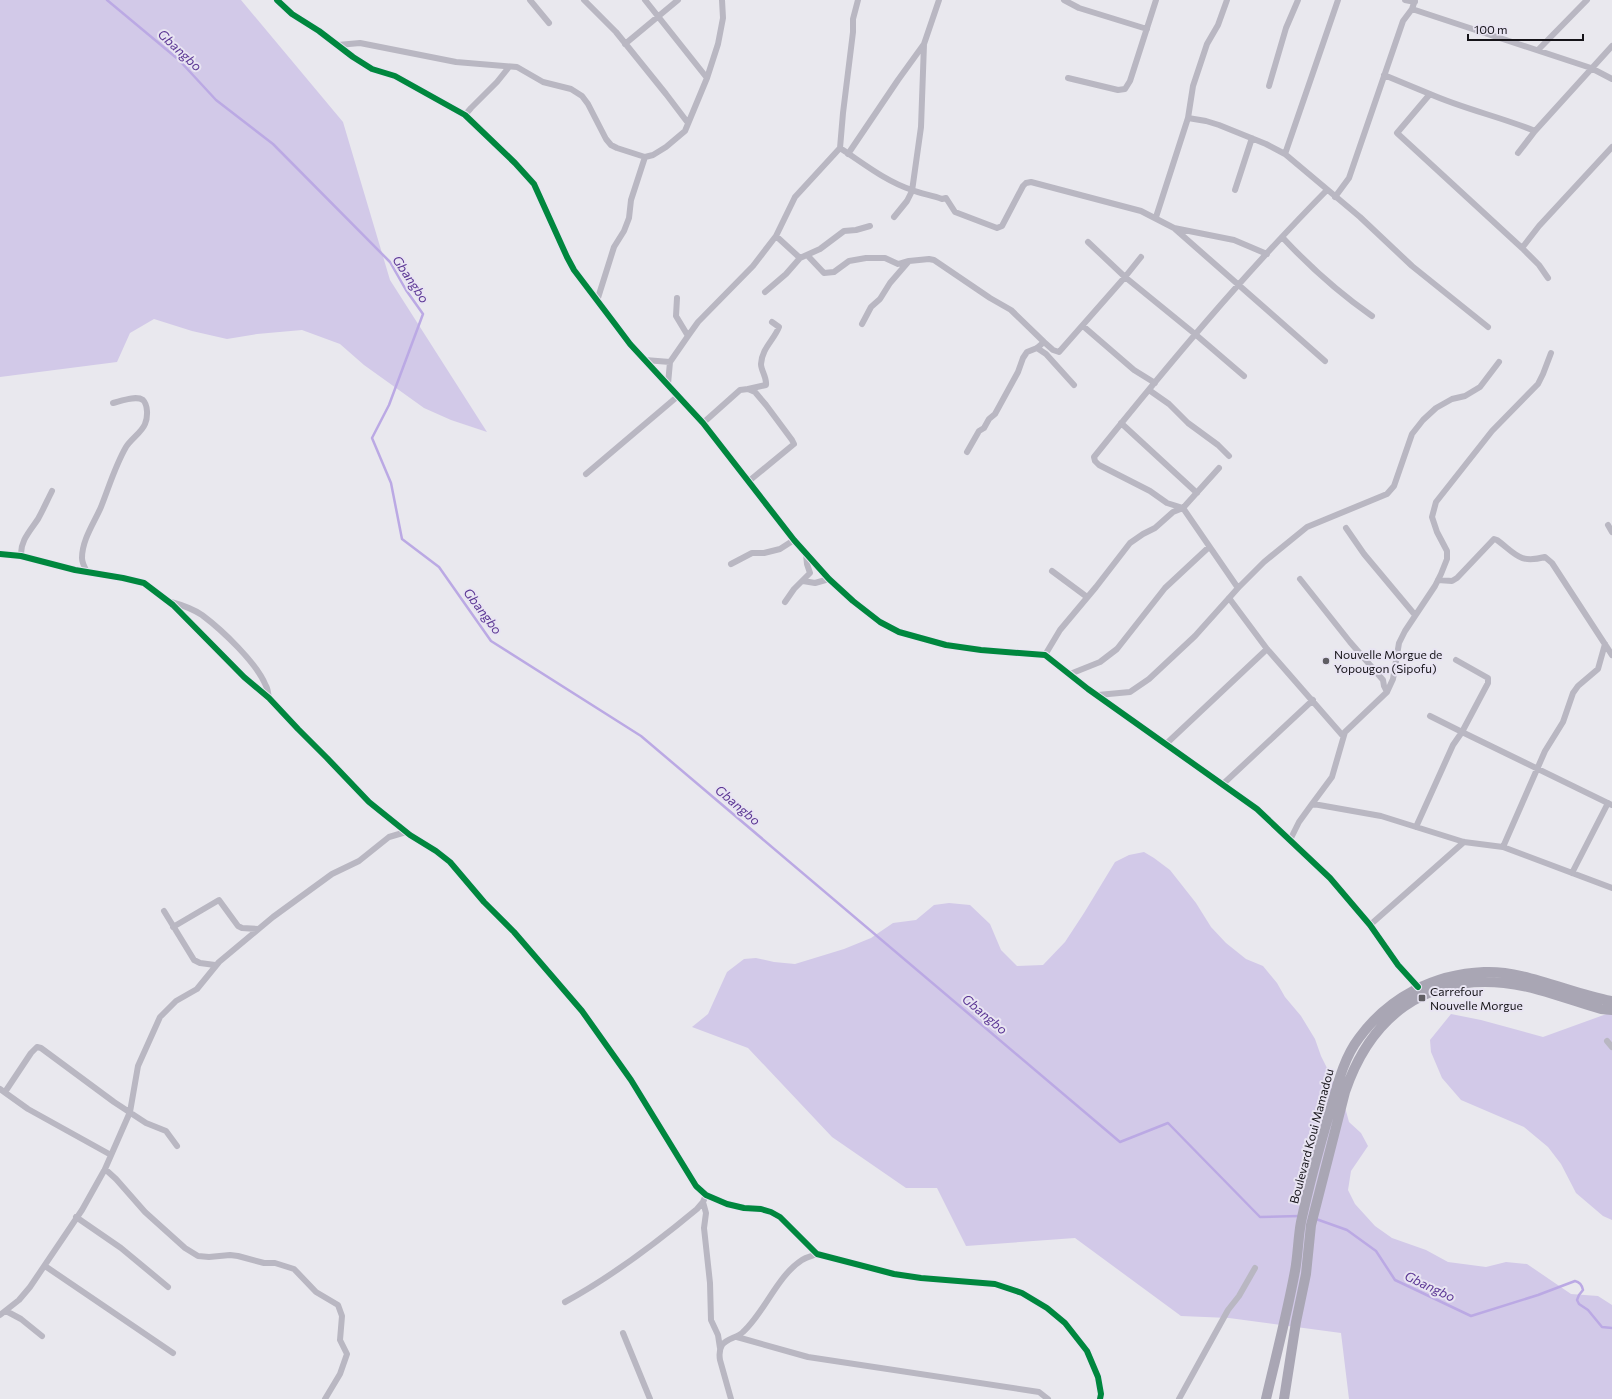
<svg xmlns="http://www.w3.org/2000/svg" width="1612" height="1399" font-family="Commissioner,sans-serif">
<style>
.green{fill:#d2c9e8}
.lines{fill:none;stroke-linecap:round;stroke-linejoin:round}
.stream{stroke:#bba9e4;stroke-width:2.5}
.minor{stroke:#b9b7c2;stroke-width:6}
.primary{stroke:#a9a6b4;stroke-width:10}
.cycleway-casing{stroke:#e8e4f2;stroke-width:8}
.cycleway{stroke:#00873e;stroke-width:6}
.poi-dot{fill:#5f5e63;stroke:#e8e4f2;stroke-width:1.5}
.labels{text-anchor:middle;dominant-baseline:central;stroke-width:4;stroke-linejoin:round;paint-order:stroke}
.poi-label{font-size:12px;fill:#151318;stroke:#e8e4f2;text-anchor:start}
.street-label{font-size:12px;fill:#151318;stroke:#e8e4f2}
.water-label{font-size:13px;font-style:italic;fill:#5b3694;stroke:#e8e4f2}
</style>
<rect width="100%" height="100%" fill="#e9e8ee"/>
<path class="green" d="M0 0H241L343 122 390 280 487 432 451 420 424 408 364 365 340 344 302 330 257 334 227 339 192 331 154 319 130 333 117 362 0 377Z
M1144 852 1154 858 1170 870 1196 903 1211 927 1226 943 1246 959 1263 966 1277 983 1285 997 1301 1016 1315 1039 1321 1056 1343 1100 1349 1122 1361 1133 1368 1146 1351 1171 1348 1190 1355 1204 1375 1226 1392 1238 1426 1250 1448 1262 1486 1267 1506 1262 1527 1264 1571 1294 1598 1296 1612 1305V1399H1349L1341 1333 1229 1318 1181 1316 1075 1238 966 1246 937 1188H906L832 1137 748 1048 692 1027 708 1014 727 972 744 959 756 958 774 962 795 964 844 949 871 938 893 923 916 920 934 905 949 903 970 905 990 924 1001 950 1017 966 1043 965 1065 942 1084 913 1115 862 1129 855Z
M1612 1012V1220L1603 1216 1576 1193 1561 1164 1548 1147 1524 1127 1461 1100 1442 1078 1431 1052 1430 1040 1451 1014 1481 1020 1543 1037Z"/>
<g class="lines">
<path class="stream" d="M107 0 179 60 216 100 273 144 390 262 406 290 423 314 389 405 372 438 391 483 402 539 439 567 491 641 641 736 1120 1142 1168 1123 1260 1217 1300 1216
M1316 1219 1347 1230 1376 1251 1395 1280 1471 1316 1538 1295 1575 1281C1580 1282 1582 1285 1583 1290L1579 1295 1577 1300 1579 1304 1588 1310 1602 1327 1612 1328"/>
<path class="minor" d="M277 0 292 14 319 31 353 57 372 69 395 76 465 115 515 163 534 184 567 257 574 270 615 324 630 344 703 423 794 540 829 579 853 601 880 622 899 632 946 645 981 650 1045 655 1088 689 1257 809 1330 878 1370 925 1398 965 1418 987
M530 0 549 23
M584 0 616 32 666 94 688 123
M645 0 707 78
M1064 0 1079 8 1147 29
M1405 0 1415 2
M1412 9 1591 68 1612 79
M625 44 678 0
M338 45 360 43 456 62 517 67 543 82 571 89 582 96 588 104 606 139 611 145 617 148 645 157 653 155 666 147 685 131 707 78 718 44 723 18 722 0
M1538 50 1587 0
M1384 75 1430 94
M1068 78 1118 90 1125 89 1130 81 1156 0
M1269 86 1286 28 1298 0
M465 115 471 108 497 82 509 67
M1188 118 1193 86 1207 44 1218 25 1227 0
M1535 131C1501 117 1464 109 1430 94L1397 133 1522 248 1539 226 1612 147
M840 148C863 163 885 181 912 190 921 194 932 195 942 199L946 198 955 212 997 228 1002 226 1023 186 1026 183 1031 182 1141 211 1174 228 1234 240 1267 254
M1518 153 1535 131 1612 46
M848 154 898 80 924 44 939 0
M1285 154 1338 0
M1235 190 1252 138
M1335 197 1349 178 1403 21 1412 9 1415 0
M894 217 907 201 912 191 921 127 924 44
M1156 217 1188 118 1206 121 1219 125 1266 144 1285 154 1360 217 1412 266 1488 327
M1175 229 1325 361
M776 236 800 258
M1282 237C1310 267 1339 293 1372 316
M1088 242 1125 277 1141 257
M1522 248 1539 265 1548 278
M807 255 824 273 834 272 849 261 866 258H885L898 264 908 261
M765 292 786 274 800 258 820 249 844 231 856 230 870 226
M677 298 676 316 688 336
M597 301 614 247 624 231 629 218 631 200 645 157
M862 324 871 307 880 299 890 283 909 261 929 259 934 260 990 298 1011 310 1044 342 1053 350 1059 352 1125 277 1195 334 1244 376
M1083 326 1134 370 1155 383
M1037 348 1046 354 1074 385
M645 360 670 362
M668 384 670 362 688 336 698 322 753 266 776 236 795 197 840 148 843 113 853 32V19L858 0
M748 389 766 385C767 377 761 371 761 364 762 348 774 340 779 327L772 322
M1149 390 1169 404 1188 423 1218 445 1229 456
M703 423 740 390 748 389 755 392 766 405 792 440 794 444 749 481
M1121 423 1197 493
M967 452 979 431 984 428 989 419 995 414 1018 372 1023 358 1027 352 1037 348 1044 342
M1219 468 1183 508 1238 588
M586 474 678 396
M1183 508 1167 503 1150 491 1099 465 1095 461 1094 457C1168 365 1244 274 1327 190
M1608 525 1612 532
M1346 528 1364 554 1415 615
M0 554 21 556 75 570 123 578 144 583 173 605 244 677 269 698 298 729 327 758 369 802 410 835 436 851 450 862 484 902 514 932 582 1011 631 1080 696 1186 706 1195 727 1204 744 1208 761 1209 771 1212 780 1217 817 1254 894 1274 921 1278 995 1284 1022 1293 1047 1308 1065 1323 1087 1351 1098 1377 1101 1394 1100 1399
M21 556C20 541 30 531 38 519 43 510 47 501 52 491
M731 564 752 553H764L780 549 794 540
M1052 571 1087 597
M87 572C85 568 82 563 82 558 82 540 94 523 101 507 109 487 115 466 126 447 131 439 142 432 145 424 148 417 148 405 143 400 136 395 121 401 113 403
M1300 579 1350 642 1383 680 1384 686 1387 692
M1438 580 1452 581 1457 578 1494 539 1497 540C1516 554 1519 564 1545 557L1552 563 1612 655
M803 581 815 583 829 579
M1229 598 1267 649 1343 736
M171 602C182 605 193 609 202 615 222 630 257 663 266 686 268 689 268 694 269 698
M785 602 794 589 810 573 807 564 806 554
M1045 655 1060 630 1096 587 1130 543 1143 534 1155 528 1173 512 1183 508
M1070 674 1100 662 1117 649 1165 588 1209 547
M1098 695 1130 692 1149 679 1195 636 1238 588 1264 562 1307 527 1387 494 1394 486 1412 434 1423 420 1436 408 1452 399 1465 396 1480 387 1499 362
M1430 716 1462 732 1488 683V678L1456 660
M1166 744 1267 649
M1223 784 1313 700
M1312 804 1332 777 1345 732 1387 692 1393 679 1399 643 1405 631 1435 586 1441 574 1447 559V551L1437 532 1432 517 1436 502 1492 431 1538 384 1543 374 1551 353
M1416 827 1453 745 1462 732 1612 805
M1290 840 1299 822 1312 804 1319 805 1381 816 1464 842 1503 847 1612 888
M1503 847 1545 751 1563 722 1573 693 1578 686 1598 669 1605 644
M1572 873 1608 803
M164 911 194 960 200 963 215 965
M1370 925 1464 842
M173 927 219 900 238 926 242 928 258 929
M1607 1041 1612 1047
M0 1089 28 1109 111 1155
M5 1092 31 1053 37 1047 41 1048 114 1102 146 1123 166 1131 177 1146
M105 1169 116 1179 145 1212 185 1248 198 1256 209 1257 230 1255 238 1256 264 1263H275L294 1269 316 1292 338 1305 342 1316 340 1340 347 1354 340 1374 325 1399
M703 1202 706 1213 704 1228 710 1283 711 1320 718 1335 720 1348
M76 1217 121 1248 168 1287
M45 1266 173 1353
M565 1302C613 1276 655 1244 697 1209L703 1202 706 1195
M6 1311 21 1319 42 1336
M0 1315 19 1300 30 1287 82 1210 105 1169 130 1112 138 1066 160 1017 176 1001 197 989 219 962 273 917 332 874 359 861 389 837 406 832
M623 1333 650 1399
M737 1337 808 1357 1039 1392 1048 1399
M731 1399 720 1360C719 1354 719 1350 722 1345 727 1338 737 1338 743 1332 765 1312 777 1276 802 1260 806 1257 812 1256 817 1254
M1179 1399 1228 1310 1239 1296 1255 1268"/>
<path class="primary" d="M1266 1399C1276 1356 1287 1314 1295 1271 1298 1255 1298 1238 1301 1222 1309 1185 1319 1148 1330 1111 1337 1087 1343 1059 1359 1038 1389 997 1434 974 1484 972 1525 970 1571 994 1612 1001
M1284 1399 1296 1322 1306 1274 1311 1225 1345 1092C1370 1018 1424 975 1504 983 1535 986 1570 1000 1601 1009L1612 1010"/>
<g class="cycleway-casing">
<path id="cycleway" d="M277 0 292 14 319 31 353 57 372 69 395 76 465 115 515 163 534 184 567 257 574 270 615 324 630 344 703 423 794 540 829 579 853 601 880 622 899 632 946 645 981 650 1045 655 1088 689 1257 809 1330 878 1370 925 1398 965 1418 987
M0 554 21 556 75 570 123 578 144 583 173 605 244 677 269 698 298 729 327 758 369 802 410 835 436 851 450 862 484 902 514 932 582 1011 631 1080 696 1186 706 1195 727 1204 744 1208 761 1209 771 1212 780 1217 817 1254 894 1274 921 1278 995 1284 1022 1293 1047 1308 1065 1323 1087 1351 1098 1377 1101 1394 1100 1399"/>
</g>
<use href="#cycleway" class="cycleway"/>
</g>
<g class="poi-dot">
<circle cx="1326" cy="661" r="4"/>
<rect x="1418" y="994" width="8" height="8" rx="2"/>
</g>
<g class="labels">
<g class="poi-label">
<text x="1334" y="654">Nouvelle Morgue de<tspan x="1334" dy="14">Yopougon (Sipofu)</tspan></text>
<text x="1430" y="991">Carrefour<tspan x="1430" dy="14">Nouvelle Morgue</tspan></text>
</g>
<g class="street-label">
<text transform="translate(1311 1136) rotate(-75)">Boulevard Koui Mamadou</text>
</g>
<g class="water-label">
<text transform="translate(180 50) rotate(43)">Gbangbo</text>
<text transform="translate(411 279) rotate(56)">Gbangbo</text>
<text transform="translate(483 611) rotate(53)">Gbangbo</text>
<text transform="translate(738 805) rotate(40)">Gbangbo</text>
<text transform="translate(985 1014) rotate(40)">Gbangbo</text>
<text transform="translate(1430 1286) rotate(25)">Gbangbo</text>
</g>
</g>
<path d="M1468 34v6h115v-6" fill="none" stroke="#151318" stroke-width="2"/>
<text x="1474" y="34" font-size="12" fill="#151318" stroke="#e8e4f2" stroke-width="3" paint-order="stroke">100 m</text>
</svg>
